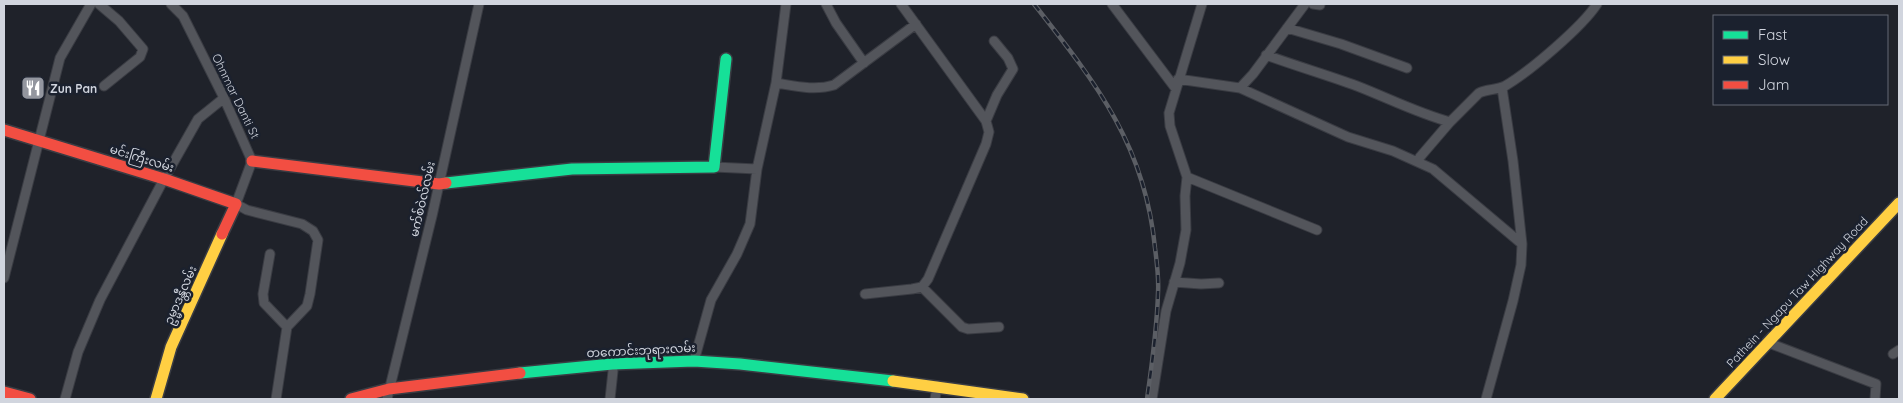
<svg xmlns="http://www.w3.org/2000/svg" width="1903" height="403" font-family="Quicksand,'Noto Sans Myanmar',sans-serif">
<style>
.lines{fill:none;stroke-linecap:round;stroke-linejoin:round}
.street-casing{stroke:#3a3c43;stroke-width:11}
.fast-casing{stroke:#3a3c43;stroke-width:14}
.slow-casing{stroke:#3a3c43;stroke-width:14}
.jam-casing{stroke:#3a3c43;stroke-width:14}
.street{stroke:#53555b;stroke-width:9}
.fast{stroke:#16e098;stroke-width:11}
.slow{stroke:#ffcf43;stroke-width:11}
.jam{stroke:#f24e42;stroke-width:11}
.rail-casing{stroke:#5b5e64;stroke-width:4.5}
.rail{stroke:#1b212e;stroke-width:2.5;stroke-dasharray:8;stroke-linecap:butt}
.labels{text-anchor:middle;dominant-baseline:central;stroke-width:5;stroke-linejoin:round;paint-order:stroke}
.poi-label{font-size:12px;font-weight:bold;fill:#d1d5de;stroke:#1b212e;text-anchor:start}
.street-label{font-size:12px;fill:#d1d5de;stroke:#1b212e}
</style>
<rect width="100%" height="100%" fill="#1f222a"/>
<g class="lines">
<g class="street-casing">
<path id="street" d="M99 4 119 21 143 49 140 57 104 86
M171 4 183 16 224 98 252 161 236 204 247 210 302 224 313 231 318 240 310 294 307 306 287 327 276 399
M826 4 836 23 864 63
M1112 4 1176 89
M1313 4 1320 5
M1287 28 1341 44 1407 68
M1266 55C1296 66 1327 75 1357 86 1388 98 1417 113 1450 122
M1178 79 1240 88 1348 137 1393 151 1433 169 1522 244
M776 83C795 86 815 91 834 85L916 24
M1240 88 1253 74 1305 4
M986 121 997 95 1013 69 1008 58 994 41
M1418 162 1420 157 1450 122 1479 93C1487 89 1497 90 1505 86 1529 72 1582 27 1597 4
M714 167 757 169
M1187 177 1317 230
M270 254 263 294 264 303 287 327
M4 278 60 58 91 4
M1174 282 1201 284 1219 283
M922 287 962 327 968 329 999 327
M865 294 912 289 922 287 928 279 986 144 989 132 986 121 901 4
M1769 343 1876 384 1875 399
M1893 354 1899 350
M694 361 711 300 737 254 750 224 757 169 776 83 786 4
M65 399 78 352 100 300 164 179 198 119 224 98
M387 399 432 216 479 4
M610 399 613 371 612 364
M935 399 937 386
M1152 399 1166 311 1180 263 1186 230 1185 196 1187 177 1170 126 1169 113 1202 4
M1486 399 1513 301 1521 265 1522 244 1513 161 1502 88"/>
</g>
<g class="fast-casing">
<path id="fast" d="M446 183 572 169 714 167 726 59
M520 373 612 364 694 361 740 364 893 381"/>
</g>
<g class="slow-casing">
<path id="slow" d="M893 381 1023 399
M156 399 171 347 222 234
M1715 399 1899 203"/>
</g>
<g class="jam-casing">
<path id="jam" d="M4 130 164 179 236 204 222 234
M252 161 439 184 446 183
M4 392 30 399
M351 399 389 389 520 373"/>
</g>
<use href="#street" class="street"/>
<use href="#fast" class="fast"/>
<use href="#slow" class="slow"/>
<use href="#jam" class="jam"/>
<g class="rail-casing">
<path id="rail" d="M1034 4C1095 82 1145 144 1155 248 1157 263 1159 278 1158 293 1157 329 1152 364 1147 399"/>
</g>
<use href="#rail" class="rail"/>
</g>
<defs>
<g id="restaurant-square" transform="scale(1.25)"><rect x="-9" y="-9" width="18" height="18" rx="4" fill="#93969f" stroke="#1b212e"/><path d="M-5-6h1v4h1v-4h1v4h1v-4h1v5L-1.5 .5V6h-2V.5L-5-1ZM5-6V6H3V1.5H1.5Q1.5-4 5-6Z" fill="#fff"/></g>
</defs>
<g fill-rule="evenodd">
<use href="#restaurant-square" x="33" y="88"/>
</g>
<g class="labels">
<g class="poi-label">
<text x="50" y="88">Zun Pan</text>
</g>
<g class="street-label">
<text transform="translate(236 96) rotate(64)">Ohnmar Danti St</text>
<text transform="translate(142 158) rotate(17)">မင်းကြီးလမ်း</text>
<text transform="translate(422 199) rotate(-77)">မက်စ်ဝဲလ်လမ်း</text>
<text transform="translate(1797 292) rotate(-47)">Pathein - Ngapu Taw Highway Road</text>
<text transform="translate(180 295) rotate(-66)">ဥမ္မာဒန္တီလမ်း</text>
<text transform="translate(641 350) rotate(-3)">တကောင်းဘုရားလမ်း</text>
</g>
</g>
<rect width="1903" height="403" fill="none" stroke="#d1d5de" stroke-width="10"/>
<rect x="1713" y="15" width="175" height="90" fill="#1b212e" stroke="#646974"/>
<rect x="1723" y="31" width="25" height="8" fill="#16e098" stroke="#646974"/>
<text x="1758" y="40" font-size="15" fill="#d1d5de">Fast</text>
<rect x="1723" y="56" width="25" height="8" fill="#ffcf43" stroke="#646974"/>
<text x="1758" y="65" font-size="15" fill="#d1d5de">Slow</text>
<rect x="1723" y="81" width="25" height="8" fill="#f24e42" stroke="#646974"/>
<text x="1758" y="90" font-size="15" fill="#d1d5de">Jam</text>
</svg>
